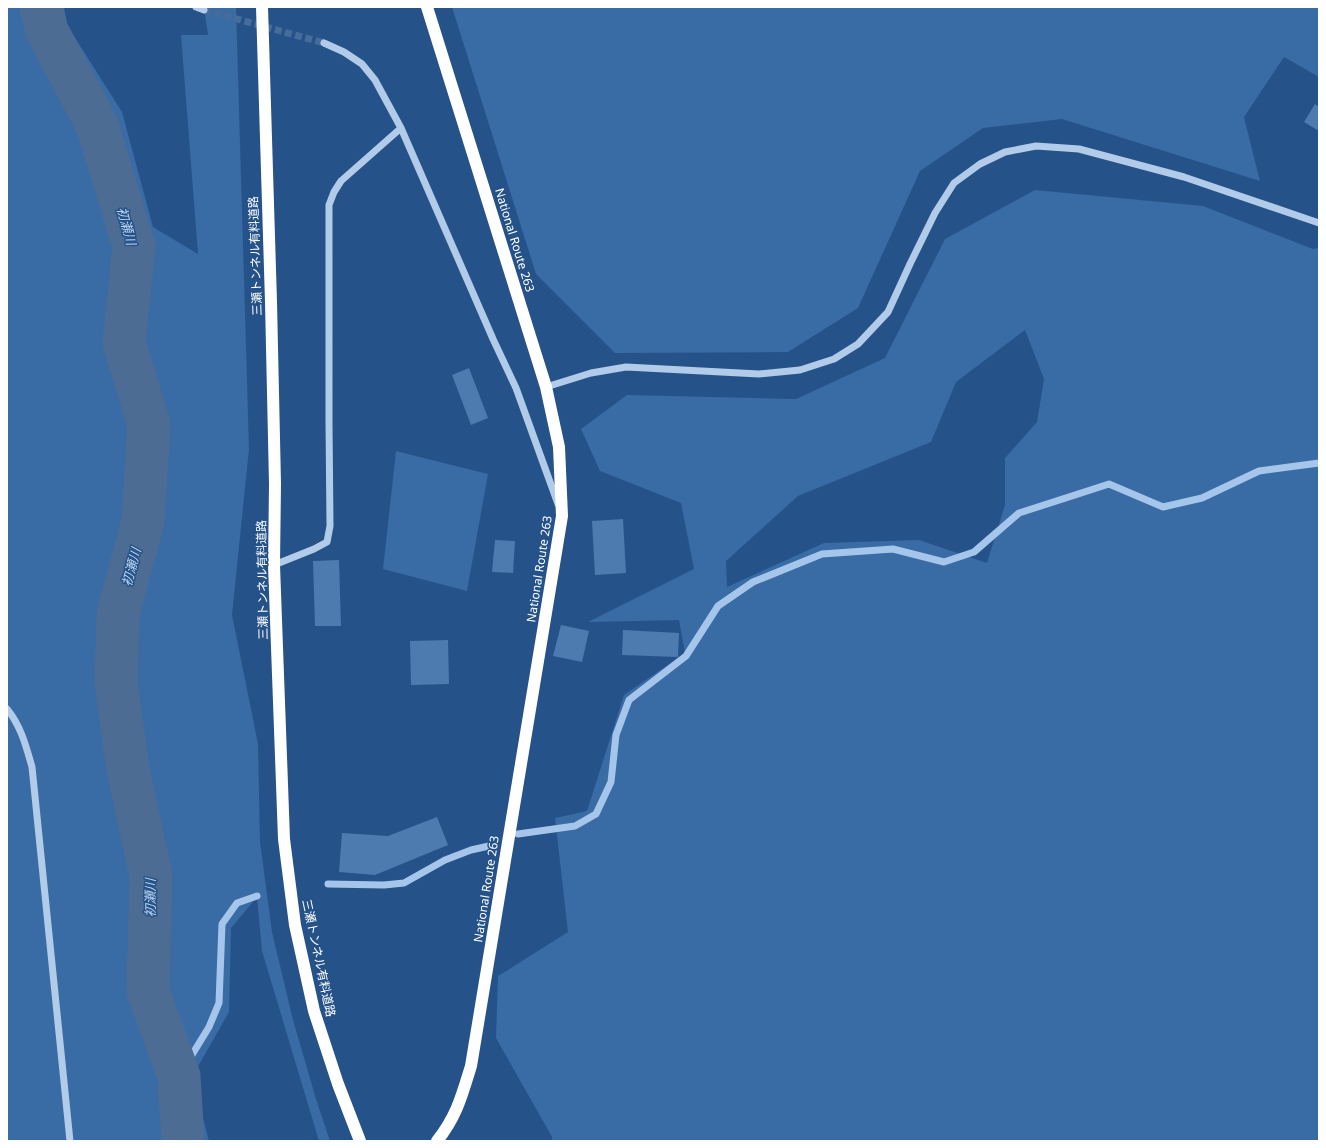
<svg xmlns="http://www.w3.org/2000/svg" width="1326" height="1148" font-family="'Noto Sans','Noto Sans JP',sans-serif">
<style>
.green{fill:#396ba5;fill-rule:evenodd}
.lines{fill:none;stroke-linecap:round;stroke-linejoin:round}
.stream{stroke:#a5c6ea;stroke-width:7}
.river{stroke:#4d6c94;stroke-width:43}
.building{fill:#4d7bb0}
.minor-tunnel{stroke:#466c9b;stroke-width:7;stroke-dasharray:7 3.5;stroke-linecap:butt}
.minor{stroke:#b1cbe9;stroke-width:7}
.highway{stroke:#fff;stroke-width:12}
.labels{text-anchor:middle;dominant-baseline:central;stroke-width:3;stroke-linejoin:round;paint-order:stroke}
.street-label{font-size:12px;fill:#fff;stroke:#255289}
.water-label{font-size:13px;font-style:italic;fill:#bdd5f1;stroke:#255289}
</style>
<rect width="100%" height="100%" fill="#255289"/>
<path class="green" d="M7 7H64L67 25 122 112 153 227 198 254 181 35H208L204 7H236L249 449 232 615 258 744 260 842 272 932 293 1020 316 1099 330 1141H319L262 951 257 897 231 928 229 1012 192 1077 209 1141H7Z
M452 7H1319V77L1284 57 1244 117 1260 181 1062 119 983 128 920 171 858 308 788 352 615 353 536 274Z
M1035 190 1203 206 1313 249 1319 248V1141H552V1137L496 1038 498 976 568 932 555 818 587 811 624 695 685 653 679 620 588 622 694 569 681 503 600 471 581 429 627 395 796 399 885 358 945 239ZM1025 330 1044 379 1037 422 1005 458V505L987 563 919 540 824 543 727 587 726 561 798 496 931 442 956 382Z
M396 451 488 474 467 591 383 569Z"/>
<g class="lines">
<path class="stream" d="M518 834 575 826 596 814 611 782 616 735 629 700 686 656 718 606 753 582 822 554 893 549 944 562 974 552 1019 513 1109 484 1163 507 1202 498 1259 471 1319 463
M328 884 384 885 404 883 445 860 471 850 489 846
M179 1076 209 1027 219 1003 222 924 237 903 257 896"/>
<path class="river" d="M41 7 47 31 97 125 134 246 124 342 149 425 143 521 118 614 116 683 128 769 151 876 148 991 179 1076 183 1141"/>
</g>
<path class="building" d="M1315 104 1319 107V131L1304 122Z
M469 368 488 418 471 425 452 375Z
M623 519 626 573 595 575 592 521Z
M495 540 515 541 513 573 492 572Z
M339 560 341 626H315L313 561Z
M561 625 589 631 582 662 553 656Z
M623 630 679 633 678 657 622 655Z
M448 640 449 684 411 685 410 641Z
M437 817 448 845 375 875 339 872 342 833 388 836Z"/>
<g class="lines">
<path class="minor-tunnel" d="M204 10 324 43"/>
<path class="minor" d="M196 7 204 10
M324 43 344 52 362 64 375 80 401 128 493 339 516 388 558 504
M546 387 591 373 626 367 759 374 800 370 834 359 858 344 888 312 910 264 935 213 954 183 980 164 1005 152 1036 146 1079 149 1184 177 1319 223
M274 565 314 549 327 542 330 526 329 422V205L334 192 341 181 401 128
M7 709C21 726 26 746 32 767L70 1141"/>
<path class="highway" d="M262 7 271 302 275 484 274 565 284 839 295 925 314 1011 338 1084 360 1141
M427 7 546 387 559 447 562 516 471 1066C462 1095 457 1116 437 1141"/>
</g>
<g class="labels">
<g class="street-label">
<text transform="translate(515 240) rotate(73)">National Route 263</text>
<text transform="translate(255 256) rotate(-92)">三瀬トンネル有料道路</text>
<text transform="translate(539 569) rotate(-81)">National Route 263</text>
<text transform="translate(262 580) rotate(-91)">三瀬トンネル有料道路</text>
<text transform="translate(486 889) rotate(-81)">National Route 263</text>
<text transform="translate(319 958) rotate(78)">三瀬トンネル有料道路</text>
</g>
<g class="water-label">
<text transform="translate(127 226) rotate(75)">初瀬川</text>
<text transform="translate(131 567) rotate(-75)">初瀬川</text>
<text transform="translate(150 898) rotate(-90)">初瀬川</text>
</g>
</g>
<rect width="1326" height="1148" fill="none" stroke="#ffffff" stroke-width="16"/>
</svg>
